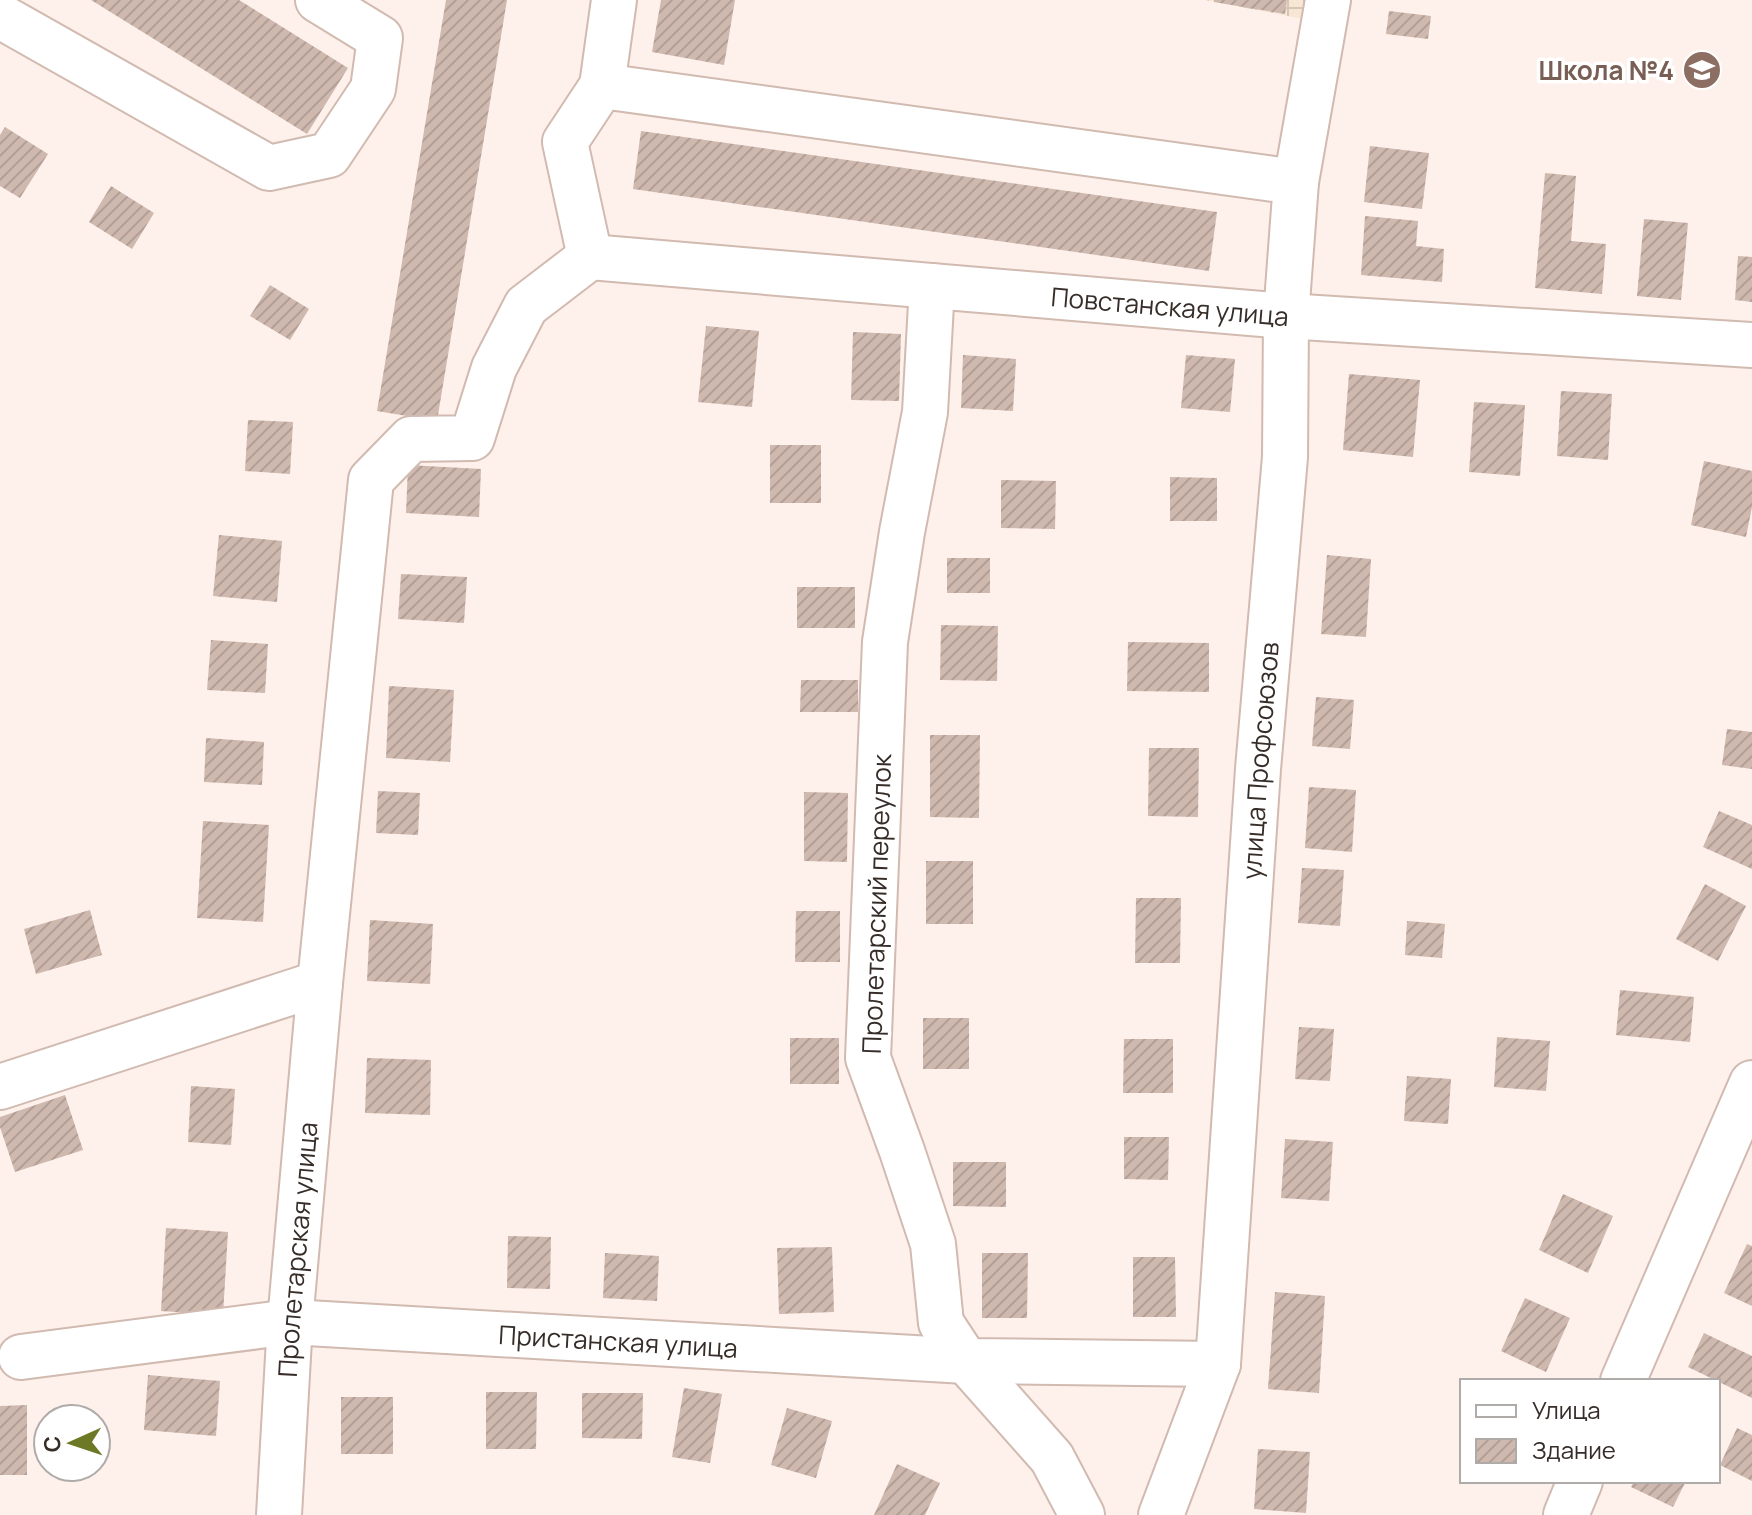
<svg xmlns="http://www.w3.org/2000/svg" width="1752" height="1515" font-family="Manrope,sans-serif">
<style>
.industrial{fill:url(#industrial-grid)}
.building{fill:url(#building-hatch)}
.lines{fill:none;stroke-linecap:round;stroke-linejoin:round}
.minor-casing{stroke:#d1bab0;stroke-width:48}
.minor{stroke:#fff;stroke-width:44}
.labels{text-anchor:middle;dominant-baseline:central;stroke-width:7;stroke-linejoin:round;paint-order:stroke}
.education-label{font-size:26px;font-weight:bold;fill:#785e54;stroke:#fff;text-anchor:end}
.street-label{font-size:26px;fill:#362d29;stroke:#fff}
</style>
<defs>
<pattern id="industrial-grid" width="8" height="8" patternUnits="userSpaceOnUse" patternTransform="scale(2)"><rect width="8" height="8" fill="#f8e6d5"/><path d="M0 4h8M4 0v8" fill="none" stroke="#d5c6b7"/></pattern>
<pattern id="building-hatch" width="6" height="6" patternUnits="userSpaceOnUse" patternTransform="scale(2)"><rect width="6" height="6" fill="#cfb9af"/><path d="M-1 1l2-2M0 6l6-6M5 7l2-2" fill="none" stroke="#b29f97"/></pattern>
</defs>
<rect width="100%" height="100%" fill="#fef0ea"/>
<path class="industrial" d="M1205 0H1305L1303 19Z"/>
<path class="building" d="M91 0H239L348 68 307 134Z
M446 0H507L437 421 377 411Z
M661 0H735L724 65 652 52Z
M1214 0H1287L1285 14 1214 2Z
M1389 11 1431 16 1428 39 1386 34Z
M5 127 48 154 20 198 0 186V135Z
M641 131 1217 212 1209 271 633 189Z
M1370 146 1429 153 1422 209 1364 202Z
M1545 173 1576 176 1571 241 1606 244 1602 294 1535 288Z
M111 186 154 213 132 249 89 222Z
M1365 216 1418 221 1416 246 1444 249 1442 282 1361 275Z
M1644 219 1688 223 1681 300 1637 296Z
M1738 256 1752 257V302L1735 300Z
M270 285 309 309 290 340 250 316Z
M706 326 759 331 752 407 698 402Z
M853 332 901 334 899 401 851 400Z
M963 355 1016 359 1013 411 961 408Z
M1186 355 1235 359 1230 412 1181 408Z
M1349 374 1420 380 1413 457 1343 450Z
M1561 391 1612 394 1608 460 1557 456Z
M1474 402 1525 405 1520 476 1469 472Z
M248 420 293 422 290 474 245 471Z
M770 445H821V503H770Z
M1704 461 1752 471V507L1746 537 1691 525Z
M408 465 481 469 479 517 406 513Z
M1170 477 1217 478V521H1170Z
M1001 480 1056 481 1055 529 1001 528Z
M219 535 282 541 277 602 213 596Z
M1327 555 1371 559 1366 637 1321 634Z
M947 558H990V593H947Z
M401 574 467 577 464 623 398 619Z
M797 587H855V628H797Z
M941 625 998 626 997 681 940 680Z
M211 640 268 644 265 693 207 690Z
M1128 642 1209 643V692L1127 691Z
M801 680H858V712H800Z
M389 686 454 690 450 762 386 758Z
M1316 697 1354 700 1350 749 1312 746Z
M1727 729 1752 732V769L1722 765Z
M930 735H980L979 818 930 817Z
M206 738 264 742 262 785 204 782Z
M1149 748H1199L1198 817 1148 816Z
M1309 787 1356 790 1352 852 1305 848Z
M378 791 420 793 418 835 376 833Z
M804 792 848 793 847 862 804 861Z
M1719 811 1752 825V869L1703 847Z
M203 821 269 825 263 922 197 918Z
M926 861H973V924H926Z
M1302 868 1344 870 1340 926 1298 923Z
M1705 884 1746 906 1718 961 1676 939Z
M1136 898H1181L1180 963H1135Z
M90 910 102 955 36 974 24 929Z
M796 911H840V962H795Z
M370 920 433 924 430 984 367 981Z
M1407 921 1445 924 1442 958 1405 955Z
M1620 990 1694 997 1690 1042 1616 1035Z
M923 1018H969V1069H923Z
M1299 1027 1334 1029 1330 1081 1295 1079Z
M1497 1037 1550 1041 1546 1091 1494 1087Z
M790 1038H839V1084H790Z
M1124 1039H1173V1093H1123Z
M367 1058 431 1060 430 1115 365 1113Z
M1407 1076 1451 1079 1448 1124 1404 1121Z
M191 1086 235 1089 231 1145 188 1142Z
M65 1095 83 1150 15 1172 0 1127V1117Z
M1124 1137H1169L1168 1180 1124 1179Z
M1285 1139 1333 1142 1329 1201 1281 1198Z
M953 1162H1006V1207L953 1206Z
M1563 1194 1613 1216 1588 1273 1539 1250Z
M166 1228 228 1232 223 1315 161 1311Z
M508 1236 551 1237 550 1289 507 1288Z
M1747 1244 1752 1246V1306L1724 1293Z
M832 1247 834 1312 779 1314 777 1248Z
M605 1253 659 1256 657 1301 603 1298Z
M982 1253H1028L1027 1318H982Z
M1133 1257H1175L1176 1317H1133Z
M1275 1292 1325 1296 1319 1393 1268 1389Z
M1525 1298 1570 1318 1546 1372 1501 1351Z
M1704 1333 1752 1356V1398L1688 1367Z
M148 1375 220 1381 216 1436 144 1430Z
M684 1388 722 1394 710 1463 672 1457Z
M486 1392H537L536 1449H486Z
M582 1393H643L642 1439 582 1438Z
M341 1397H393V1454H341Z
M27 1405V1475H0V1406Z
M787 1408 832 1421 816 1478 771 1465Z
M1737 1428 1752 1435V1481L1720 1465Z
M1258 1449 1310 1452 1306 1513 1254 1509Z
M897 1464 940 1483 925 1515H874Z
M1634 1481H1686L1673 1507 1631 1487Z"/>
<g class="lines">
<g class="minor-casing">
<g id="minor">
<path d="M0 16 269 168 329 155 373 89 380 38 318 0"/>
<path d="M602 86 614 0"/>
<path id="s1" d="M590 257 1286 316 1752 345"/>
<path d="M590 257 565 142 602 86 1296 182"/>
<path d="M932 286 925 412 902 532 885 642 868 1058 902 1151 933 1244 941 1323 966 1361 1052 1458 1082 1515"/>
<path d="M0 1087 320 983"/>
<path id="s2" d="M21 1357 290 1322 966 1361 1218 1364"/>
<path d="M1623 1381 1752 1083"/>
<path id="s3" d="M279 1515 290 1322 320 983 371 480 411 439 472 438 494 368 526 306 590 257"/>
<path id="s4" d="M1161 1515 1218 1364 1258 769 1285 457 1286 316 1296 182 1328 0"/>
<path d="M1566 1515 1580 1481"/>
</g>
</g>
<use href="#minor" class="minor"/>
</g>
<defs>
<g id="school-disc" transform="scale(2)"><circle r="9.5" fill="#8d6e63" stroke="#fff"/><path d="M0-5L7-2L0 1L-7-2ZM-4 1L0 2.5L4 1V4Q0 6-4 4Z" fill="#fff"/></g>
</defs>
<g fill-rule="evenodd">
<use href="#school-disc" x="1702" y="70"/>
</g>
<g class="labels">
<g class="education-label">
<text x="1674" y="70">Школа №4</text>
</g>
<g class="street-label">
<text stroke="none"><textPath href="#s1" startOffset="582">Повстанская улица</textPath></text>
<text stroke="none"><textPath href="#s4" startOffset="766">улица Профсоюзов</textPath></text>
<text transform="translate(876 904) rotate(-88)">Пролетарский переулок</text>
<text stroke="none"><textPath href="#s3" startOffset="266">Пролетарская улица</textPath></text>
<text stroke="none"><textPath href="#s2" startOffset="600">Пристанская улица</textPath></text>
</g>
</g>
<rect x="1460" y="1379" width="260" height="104" fill="#ffffff" stroke="#afaba9" stroke-width="2"/>
<rect x="1476" y="1405" width="40" height="12" fill="#ffffff" stroke="#afaba9" stroke-width="2"/>
<text x="1532" y="1419" font-size="24" fill="#362d29">Улица</text>
<rect x="1476" y="1439" width="40" height="24" fill="url(#building-hatch)" stroke="#afaba9" stroke-width="2"/>
<text x="1532" y="1459" font-size="24" fill="#362d29">Здание</text>
<g transform="translate(72 1443) rotate(267)"><circle r="38" fill="#ffffff" stroke="#afaba9" stroke-width="2"/>
<path d="M0-6L14 30L0 20L-14 30Z" fill="#6d7925"/>
<text y="-12" font-size="22" font-weight="bold" text-anchor="middle" fill="#362d29">С</text>
</g>
</svg>
